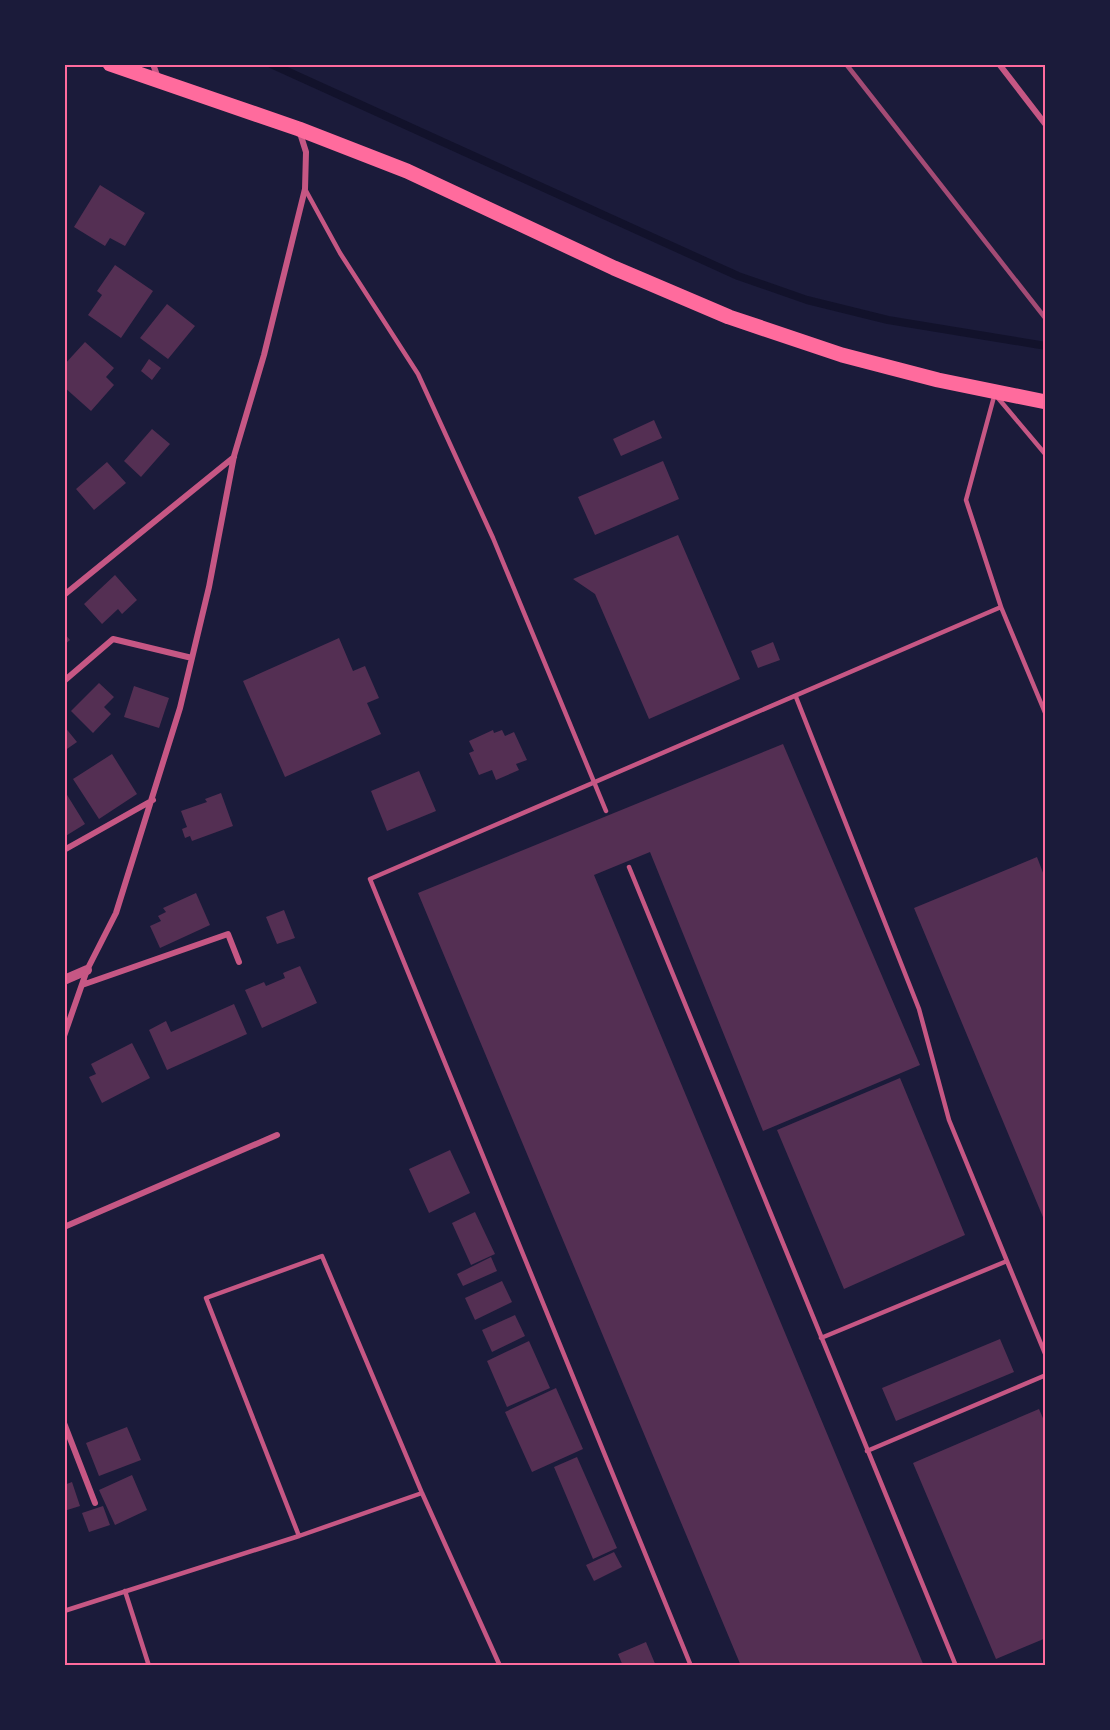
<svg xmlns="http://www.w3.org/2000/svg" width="1110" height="1730" font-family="'Libre Baskerville',serif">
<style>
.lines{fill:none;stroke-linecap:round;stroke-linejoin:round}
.stream{stroke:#12122b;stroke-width:8}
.building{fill:#542f53}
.service{stroke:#c65784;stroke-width:4.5}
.minor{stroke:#c65784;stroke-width:6}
.tertiary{stroke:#c65784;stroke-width:10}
.primary{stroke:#ff6b9d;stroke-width:15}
.rail{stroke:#a44b75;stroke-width:4.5}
.neatline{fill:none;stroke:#ff6b9d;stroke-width:2}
</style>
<rect width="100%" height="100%" fill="#1b1b3a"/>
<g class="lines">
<path class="stream" d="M271 64 738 276 807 300 888 320 1046 346"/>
</g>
<path class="building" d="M100 185 145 213 125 246 110 238 105 246 74 227Z
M115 265 153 291 121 338 88 315 102 295 97 291Z
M167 304 195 326 168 359 140 338Z
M85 342 114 368 106 377 114 385 91 411 64 387V365Z
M149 359 161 368 152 380 141 371Z
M654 420 662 438 621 456 613 439Z
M152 429 170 444 141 477 124 461Z
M663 461 679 499 595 535 578 497Z
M107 462 126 483 94 510 76 489Z
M678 535 740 679 649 719 595 594 573 579Z
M115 575 137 600 122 614 118 609 102 624 84 604Z
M64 633 70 640 64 645Z
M339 638 353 671 365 666 379 698 367 703 381 734 285 777 243 681Z
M773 642 780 660 758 668 751 651Z
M99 683 114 697 104 707 111 714 93 733 71 711Z
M134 686 169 698 159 728 124 717Z
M64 726 77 742 64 751Z
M493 730 494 733 502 730 505 736 514 732 527 760 516 764 519 770 496 780 492 770 479 775 469 753 474 751 469 741Z
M783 744 920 1065 763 1131 650 852 594 875 924 1666H741L418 893Z
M112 754 137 794 99 819 73 779Z
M419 771 436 811 387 831 371 791Z
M64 790 85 824 64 837Z
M221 793 233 826 192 841 190 836 185 838 182 829 187 827 181 811 207 802 205 799Z
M1037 857 1045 878V1222L914 908Z
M196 893 210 925 160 948 150 926 161 921 158 916 166 912 163 908Z
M284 910 295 938 277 944 266 917Z
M300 966 317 1003 262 1028 245 990 264 982 266 986 285 978 283 973Z
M234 1004 247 1034 167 1070 149 1030 166 1021 171 1032Z
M132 1043 150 1078 102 1103 89 1077 96 1074 91 1064Z
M900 1078 965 1235 844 1289 777 1130Z
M450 1150 470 1193 429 1213 409 1169Z
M475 1212 495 1254 471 1265 452 1223Z
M491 1257 497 1271 463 1286 457 1274Z
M502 1281 512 1302 475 1320 465 1298Z
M515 1315 525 1336 492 1352 482 1330Z
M1000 1339 1014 1372 896 1421 882 1388Z
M529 1341 550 1388 507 1407 487 1361Z
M556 1388 583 1449 532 1472 505 1412Z
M1039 1409 1046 1425V1638L996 1659 913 1463Z
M127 1427 141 1460 99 1476 86 1443Z
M577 1457 617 1548 593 1559 554 1467Z
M132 1475 147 1510 115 1525 99 1490Z
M72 1482 80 1506 64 1511V1485Z
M103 1506 110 1525 89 1532 82 1513Z
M614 1552 622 1567 594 1581 586 1565Z
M646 1642 656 1666H623L618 1654Z"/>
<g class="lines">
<path class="service" d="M305 189 340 253 418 374 493 538 606 811
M995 393 966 500 1001 607 1046 715
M998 398 1046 455
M796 697 919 1009 949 1120 1046 1356
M629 867 956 1666
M821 1338 1007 1261
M867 1451 1046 1375
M299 1536 422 1493
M125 1591 149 1666
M64 1611 299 1536 206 1298 322 1256 422 1493 500 1666
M691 1666 370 879 1001 607"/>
<path class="minor" d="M153 64 158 78
M999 64 1046 125
M64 595 234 457
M64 681 113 639 192 658
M64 850 153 800
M82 985 228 934 239 962
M64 1036 87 970 116 913 180 708 209 587 234 456 264 355 305 189 306 152 300 133
M64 1227 277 1135
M64 1423 95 1503"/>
<path class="tertiary" d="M64 980 87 970"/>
<path class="primary" d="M110 64 299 129 407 171 614 268 729 317 842 355 938 380 1046 402"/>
<path class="rail" d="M846 64 1046 319"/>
</g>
<rect width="1110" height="1730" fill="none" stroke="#1b1b3a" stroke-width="132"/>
<rect x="66" y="66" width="978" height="1598" class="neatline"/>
</svg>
